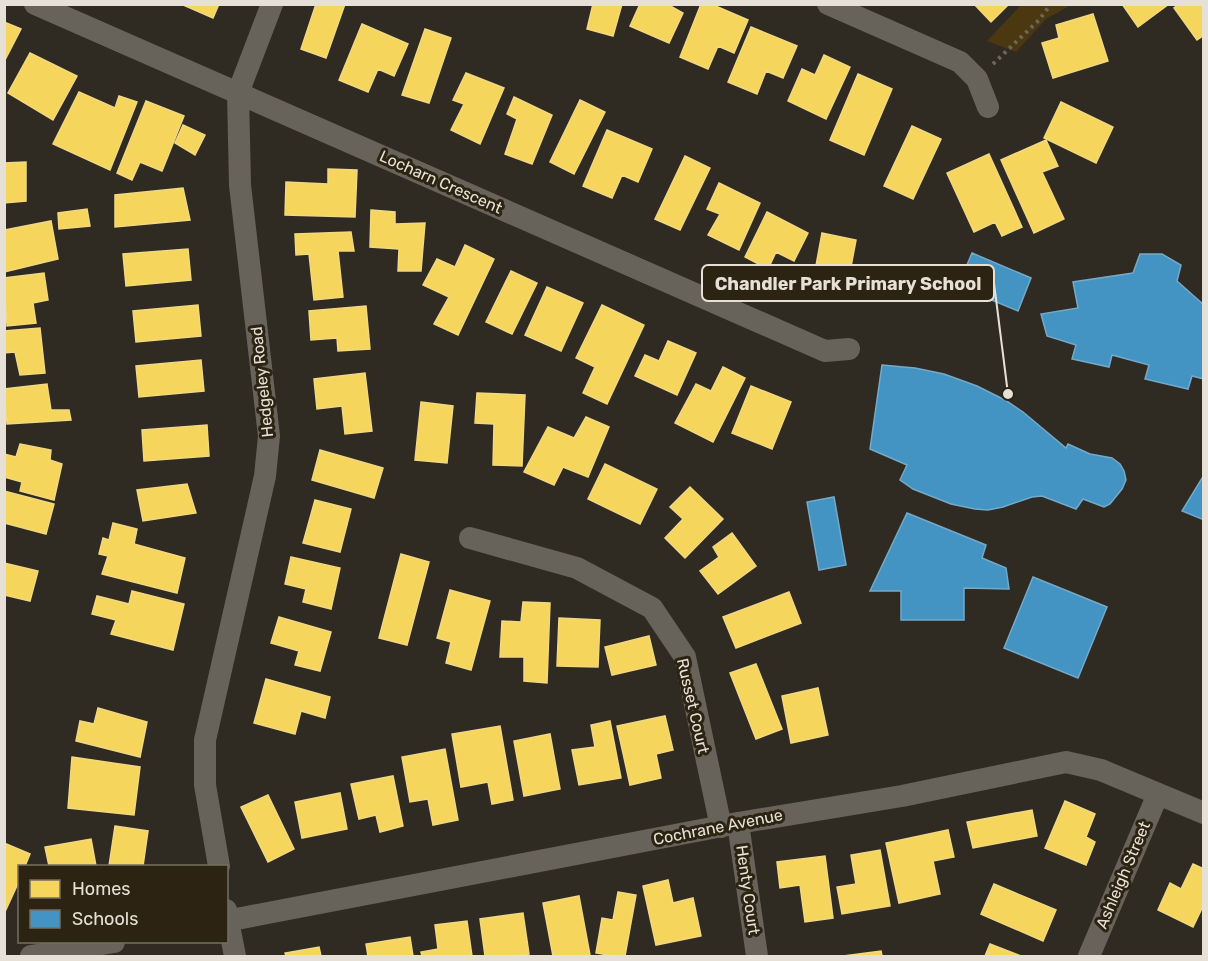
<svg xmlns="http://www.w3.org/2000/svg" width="1208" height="961" font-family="Rubik,sans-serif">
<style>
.green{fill:#4b3710}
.homes{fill:#f6d55c;stroke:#f1d881;stroke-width:1.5}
.schools{fill:#4393c3;stroke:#74aac9;stroke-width:1.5}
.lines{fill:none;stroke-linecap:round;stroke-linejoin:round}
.path{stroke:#6b665e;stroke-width:4;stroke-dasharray:3 4.5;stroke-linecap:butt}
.street{stroke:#67625a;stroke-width:22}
.labels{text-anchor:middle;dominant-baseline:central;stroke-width:6;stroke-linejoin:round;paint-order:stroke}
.street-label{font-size:16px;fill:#e6e0d6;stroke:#2c2313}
.leader{fill:none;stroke:#e6e0d6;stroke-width:2}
.callout-dot{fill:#e6e0d6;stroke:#2c2313;stroke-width:2}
.callout{fill:#2c2313;stroke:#e6e0d6;stroke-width:2}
.callout-label{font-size:18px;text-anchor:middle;font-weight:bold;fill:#e6e0d6}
</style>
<rect width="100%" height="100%" fill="#302b22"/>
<path class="green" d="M1021 5H1071L1046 19 1016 52 987 41Z"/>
<path class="homes" d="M181 4H219L213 18Z
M316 4H345L326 58 301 49Z
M593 4H622L613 36 587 29Z
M640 4H667L683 13 669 43 630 26Z
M701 4H711L748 20 734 53 718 46 708 69 680 57Z
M974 4H1009L991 22Z
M1122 4H1169L1138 27Z
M1179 4H1204V35L1197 40 1174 8Z
M1093 14 1108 61 1053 78 1042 43 1059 38 1056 25Z
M4 22 21 29 4 62Z
M362 24 408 44 394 76 378 69 368 92 339 80Z
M751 27 797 46 783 78 766 71 757 94 728 82Z
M425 29 451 38 429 103 402 95Z
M30 53 77 76 53 120 8 93Z
M824 55 850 67 826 119 788 101 802 69 815 75Z
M466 73 504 88 480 144 451 130 464 104 453 100Z
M858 74 892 89 864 155 830 140Z
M79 92 115 108 119 96 137 102 110 170 53 144Z
M514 97 552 115 532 164 505 154 517 119 507 114Z
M580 100 605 112 574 174 550 162Z
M146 101 184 116 162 171 140 162 132 180 117 173Z
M1061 102 1113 127 1096 163 1044 138Z
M183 125 205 135 195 155 175 143Z
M912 126 941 139 913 199 884 186Z
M607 130 652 149 638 182 622 175 612 198 583 186Z
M1046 140 1058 166 1042 172 1064 219 1034 233 1001 160Z
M989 154 1022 227 1002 236 995 222 974 232 947 173Z
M685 156 710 168 680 230 655 219Z
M26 162V201L4 203V163Z
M328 169 357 170 355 217 285 215 286 182 328 184Z
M719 183 760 203 739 250 708 235 720 214 707 209Z
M183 188 190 220 115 227V195Z
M87 209 90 226 59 229 58 213Z
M371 210 395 212V224L425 223 421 271H398L399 249 370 247Z
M767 212 808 233 794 261 776 252 768 269 745 257Z
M51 221 58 259 4 272V230Z
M351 232 354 251H338L343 297 314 300 309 254 296 255 295 234Z
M822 233 856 240 847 288 813 282Z
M465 245 494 259 458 335 434 324 449 297 423 285 437 259 455 267Z
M188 249 191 280 126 286 123 254Z
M511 271 537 283 512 334 486 322Z
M44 273 48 300 33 303 36 323 7 326 6 306H4V278Z
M547 287 583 303 561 351 525 335Z
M198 305 201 336 136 342 133 311Z
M602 305 644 325 607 404 583 393 595 367 576 358Z
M366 306 370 349 338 351 337 338 311 340 309 311Z
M40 328 45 373 20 375 15 352 4 353V331Z
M668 341 696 353 677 395 635 376 645 355 659 361Z
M201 360 204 391 139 397 136 366Z
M723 367 745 378 713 442 675 423 696 384 711 391Z
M365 373 372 431 345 434 342 406 317 409 314 379Z
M47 384 51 410H69L71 420 7 424 6 411H4V389Z
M751 386 791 402 772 449 732 433Z
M477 393 525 395 522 466 493 465 494 424 475 423Z
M421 402 453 406 447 463 415 460Z
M586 417 609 427 588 477 563 467 554 485 524 472 548 427 574 438Z
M207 425 209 456 144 461 142 430Z
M20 444 51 450 50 460 62 464 54 500 20 491 22 482 4 477V454L16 457Z
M320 450 383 468 374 498 312 480Z
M605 464 657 489 640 524 588 499Z
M187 484 196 513 143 521 137 490Z
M690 487 723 519 685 558 665 538 683 519 670 507Z
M4 491 54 504 46 534 4 523Z
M315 500 351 509 340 552 303 543Z
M113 523 137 529 134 544 185 558 177 593 102 574 108 556 99 554 103 538 109 540Z
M732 533 756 566 718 594 700 571 719 557 713 547Z
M401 554 429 562 407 645 379 638Z
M291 557 340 568 331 609 303 602 306 589 285 584Z
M4 563 38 571 30 601 4 595Z
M450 590 490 601 471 670 446 663 451 642 437 638Z
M132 591 184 604 173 650 111 634 116 620 92 614 97 596 129 604Z
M789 592 801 623 736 648 723 617Z
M523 602 550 603 547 683 524 681V657H500L502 621 521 622Z
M279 617 331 632 320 671 295 665 299 651 271 643Z
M559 618 600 620 598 667 557 666Z
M649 636 656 665 612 675 605 647Z
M756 664 782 729 756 739 730 673Z
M266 679 330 697 325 718 301 711 295 734 254 723Z
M818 688 828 735 791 743 782 696Z
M98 708 147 722 140 757 76 741 80 721 94 724Z
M665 716 673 750 656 754 661 778 630 785 617 726Z
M610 721 621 778 579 785 572 750 595 747 591 725Z
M500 726 513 800 492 804 488 782 461 787 452 734Z
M550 734 560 789 524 796 514 741Z
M445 749 458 820 433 825 428 799 410 802 402 757Z
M72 757 140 767 134 815 68 808Z
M393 776 403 826 380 832 376 815 359 819 351 784Z
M340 793 347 829 302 838 295 802Z
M268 795 294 849 268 862 241 807Z
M1065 801 1095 814 1086 837 1095 842 1086 865 1045 848Z
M1032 810 1037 836 973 848 967 822Z
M115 826 148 831 143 866H109Z
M948 830 954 857 933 861 940 894 899 903 886 843Z
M91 839 96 866H49L45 847Z
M4 843 30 854 25 866H20V879L4 914Z
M880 850 890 906 842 914 837 887 856 884 851 855Z
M825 856 833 918 805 922 800 885 780 888 777 862Z
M1193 864 1204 869V904L1193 927 1158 910 1170 883 1181 889Z
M668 880 673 903 693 898 701 936 656 945 643 886Z
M994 884 1056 910 1043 941 981 914Z
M618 892 636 895 625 956H614L596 953 602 918 613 920Z
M579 896 590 955 580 956H553L543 903Z
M523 913 529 954 512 956H485L480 919Z
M467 921 472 956H422L421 952 438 949 435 925Z
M410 937 413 956H368L366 944Z
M990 944 1021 956H985Z
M319 947 321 956H286L285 953Z
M881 951 882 956H843Z"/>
<path class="schools" d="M972 253 1031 278 1018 311 958 286Z
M1140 254H1162L1181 265 1177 281 1204 305V379L1192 376 1188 389 1145 379 1149 365 1112 355 1109 367 1072 359 1076 345 1047 336 1041 314 1078 308 1073 282 1133 273Z
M882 365 915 368 944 374 977 386 1005 400 1023 412 1066 448 1068 444 1090 454 1112 458 1120 464 1124 471 1126 480 1122 489 1110 504 1104 507 1083 499 1076 509 1042 496 1032 497 1003 507 988 510 975 509 951 504 913 489 900 480 907 465 870 449Z
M1204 475V520L1182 511Z
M834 497 846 565 819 570 807 502Z
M907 513 986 545 982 558 1006 568 1009 589 964 588V620H901V591H870Z
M1033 577 1107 607 1078 678 1004 648Z"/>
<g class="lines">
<path class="path" d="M993 64 1039 20 1051 4"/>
<path class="street" d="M35 4 825 351 849 349
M828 4 960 62 977 79 988 107
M470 538 577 568 652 608 685 657 721 827
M738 823 757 956
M219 866 205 785V740L265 476 269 436 240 185 238 93 272 4
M226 910 235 956
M226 921 738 823 902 796 1066 762 1101 770 1204 813
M31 956 114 942
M1089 956 1158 794"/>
</g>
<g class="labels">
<g class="street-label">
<text transform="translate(441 182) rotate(24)">Locharn Crescent</text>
<text transform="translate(262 382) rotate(-96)">Hedgeley Road</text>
<text transform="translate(693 706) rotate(77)">Russet Court</text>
<text transform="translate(718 827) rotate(-11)">Cochrane Avenue</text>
<text transform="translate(1123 875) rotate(-67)">Ashleigh Street</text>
<text transform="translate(748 890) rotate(82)">Henty Court</text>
</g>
</g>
<path class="leader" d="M1008 394L994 283"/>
<circle class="callout-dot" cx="1008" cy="394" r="6"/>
<rect class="callout" x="702" y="265" width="292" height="36" rx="6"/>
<g class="callout-label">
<text x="848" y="290">Chandler Park Primary School</text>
</g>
<rect width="1208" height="961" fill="none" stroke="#e6e0d6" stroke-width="12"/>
<rect x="18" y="865" width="210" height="78" fill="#2c2313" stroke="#766f61" stroke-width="1.5"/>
<rect x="30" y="880" width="30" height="18" fill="#f6d55c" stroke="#766f61" stroke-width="1.5"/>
<text x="72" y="895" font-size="18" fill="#e6e0d6">Homes</text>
<rect x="30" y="910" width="30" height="18" fill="#4393c3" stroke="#766f61" stroke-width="1.5"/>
<text x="72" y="925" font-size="18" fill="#e6e0d6">Schools</text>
</svg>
